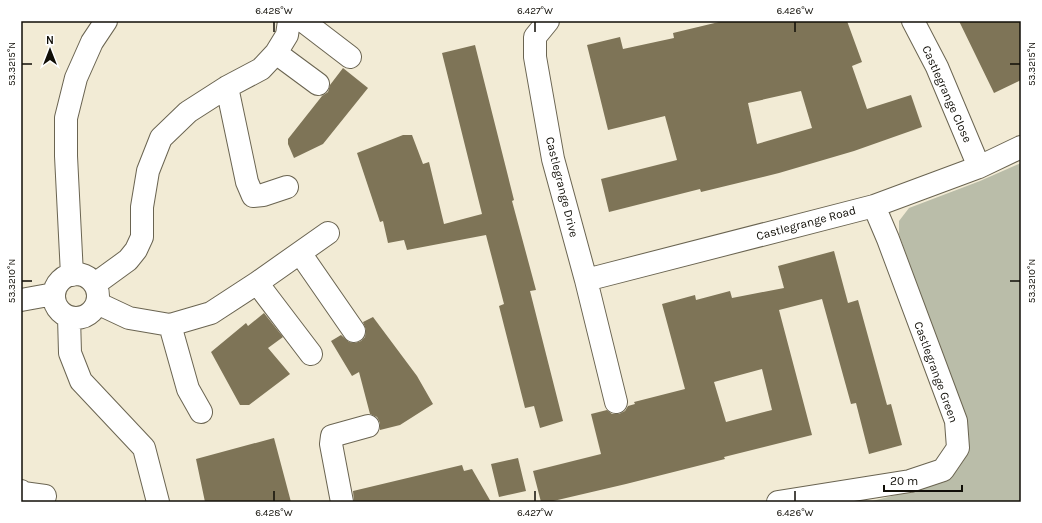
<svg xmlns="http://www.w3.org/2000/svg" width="1042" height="523" font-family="Karla,sans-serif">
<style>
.green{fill:#babda9}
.building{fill:#7e7457;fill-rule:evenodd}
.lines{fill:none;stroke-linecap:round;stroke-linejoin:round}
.minor-casing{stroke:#6a6451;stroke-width:24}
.minor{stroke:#fff;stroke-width:22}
.ticks{fill:none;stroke:#100e07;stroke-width:1.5}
.labels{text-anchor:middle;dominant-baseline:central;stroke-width:3.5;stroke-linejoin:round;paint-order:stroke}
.street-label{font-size:12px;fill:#100e07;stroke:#fff}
.neatline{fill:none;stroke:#100e07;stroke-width:1.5}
.ticks-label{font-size:10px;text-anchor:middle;fill:#100e07}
</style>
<rect width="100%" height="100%" fill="#f2ebd5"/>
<path class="green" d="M1021 163V502H868L912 491 944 482 962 458 964 422 899 234V221L909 208 980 181Z"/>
<path class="building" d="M723 21H847L862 62 852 66 867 109 911 95 922 127 854 151 779 173 701 192 700 189 609 212 601 179 677 160 665 116 608 130 587 45 620 37 623 49 674 38 673 33ZM801 91 812 128 757 144 748 103Z
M959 21H1021V80L994 93Z
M475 45 514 200 512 201 536 290 530 291 563 421 540 428 534 406 525 408 499 306 504 304 486 235 407 250 404 240 388 243 383 221 380 222 357 153 403 135H412L423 164 429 162 444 224 482 214 442 53Z
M343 68 368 88 323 144 294 158 288 144V139L322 96 328 92 330 85Z
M834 251 848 303 858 300 887 405 891 404 902 445 869 454 856 403 851 404 822 299 779 310 812 435 724 457 725 459 626 484 549 502H541L533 471 601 454 591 414 607 410 612 414H619L625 411 628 406 635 404 634 402 685 389 662 304 695 295 696 300 730 291 732 298 784 288 778 266ZM762 369 772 410 726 422 714 382Z
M264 313 283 337 268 348 290 374 249 405H240L211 352 246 323 248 326Z
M373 317 417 376 433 404 400 425 380 430V423L377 417 370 414 359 372 352 376 331 341 341 335 349 342 355 343 361 341 365 337 366 330 363 322Z
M274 438 291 502H205L196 459Z
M518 458 526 491 499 497 491 464Z
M462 465 464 471 472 469 491 502H354L353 491Z"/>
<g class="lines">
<g class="minor-casing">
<path id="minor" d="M303 21 350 57
M548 21 535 37V57L553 159 586 280 616 402
M913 21 937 67 979 167
M276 53 318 84
M227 87 247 182 253 196 263 195 287 187
M300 253 354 331
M54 296a22 22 0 1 1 44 0a22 22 0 1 1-44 0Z
M72 275 66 156V118L76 78 92 42 106 21
M586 280 874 206 979 167 1021 147
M257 283 311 354
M95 284 128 260 136 250 142 237V207L148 171 161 138 188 112 227 87 261 69 276 53 287 35 289 21
M21 300 54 294
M97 303 129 318 170 325 211 313 257 283 328 233
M69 317 70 353 81 381 144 448 158 502
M170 325 188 389 201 412
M21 491 23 493 45 496
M342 502 331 444 332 436 368 426
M778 502 910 481 943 470 958 448 956 421 888 239 874 206"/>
</g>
<use href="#minor" class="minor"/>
</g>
<path class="ticks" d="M274 22V32M535 22V32M795 22V32M22 64H32M1010 64H1020M22 281H32M1010 281H1020M274 491V501M535 491V501M795 491V501"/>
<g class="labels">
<g class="street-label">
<text transform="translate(947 94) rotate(66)">Castlegrange Close</text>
<text transform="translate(562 187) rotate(76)">Castlegrange Drive</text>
<text transform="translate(806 223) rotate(-15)">Castlegrange Road</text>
<text transform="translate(936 372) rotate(70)">Castlegrange Green</text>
</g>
</g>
<rect width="1042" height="523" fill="none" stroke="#ffffff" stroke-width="44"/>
<g transform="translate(50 50)" stroke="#ffffff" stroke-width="3" paint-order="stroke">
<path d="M0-3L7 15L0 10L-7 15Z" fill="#100e07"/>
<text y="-6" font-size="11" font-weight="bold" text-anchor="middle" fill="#100e07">N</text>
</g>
<path d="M884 485v6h78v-6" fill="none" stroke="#100e07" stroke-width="2"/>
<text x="890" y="485" font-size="12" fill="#100e07" stroke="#ffffff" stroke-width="3" paint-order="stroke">20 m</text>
<rect x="22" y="22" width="998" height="479" class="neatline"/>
<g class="ticks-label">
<text x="274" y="14">6.428°W</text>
<text x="535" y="14">6.427°W</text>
<text x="795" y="14">6.426°W</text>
<text transform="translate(11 64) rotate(-90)" y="4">53.3215°N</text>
<text transform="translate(1031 64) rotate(-90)" y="4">53.3215°N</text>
<text transform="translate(11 281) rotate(-90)" y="4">53.3210°N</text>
<text transform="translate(1031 281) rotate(-90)" y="4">53.3210°N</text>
<text x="274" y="516">6.428°W</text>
<text x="535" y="516">6.427°W</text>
<text x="795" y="516">6.426°W</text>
</g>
</svg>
